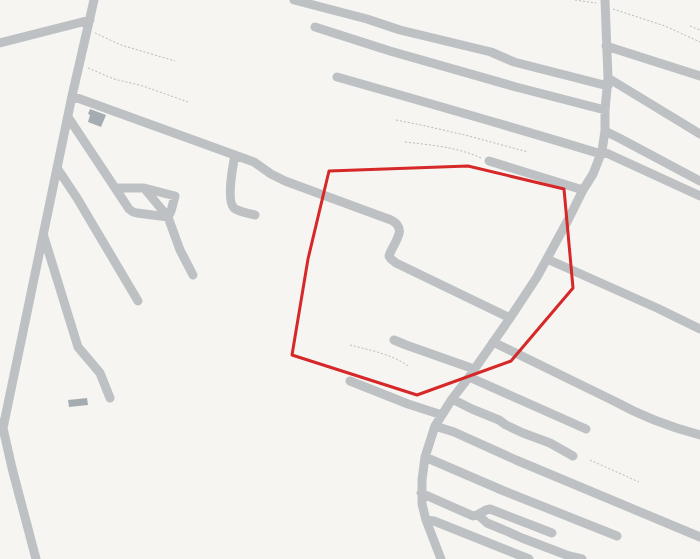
<svg xmlns="http://www.w3.org/2000/svg" width="700" height="559" font-family="Figtree,sans-serif">
<style>
.building{fill:#a5acb1}
.lines{fill:none;stroke-linecap:round;stroke-linejoin:round}
.path{stroke:#b7babc;stroke-width:1;stroke-dasharray:2 2;stroke-linecap:butt}
.minor{stroke:#bdc1c4;stroke-width:9}
.marked{fill:none;stroke:#d62828;stroke-width:3;stroke-linejoin:round}
</style>
<rect width="100%" height="100%" fill="#f6f5f2"/>
<path class="building" d="M90 109 106 115 101 127 88 122 90 115 88 114Z
M87 398 88 405 69 407 68 400Z"/>
<g class="lines">
<path class="path" d="M575 0 596 3
M613 9 665 26 700 42
M690 26 700 30
M95 33 121 45 175 61
M88 68 114 79 143 86 188 102
M396 120 421 125 465 135 528 152
M405 142C431 145 457 147 481 158
M350 345C369 350 392 354 408 366
M590 460 639 482"/>
<path class="minor" d="M294 0 367 19 400 30 491 52 514 62 608 86
M315 27 390 51 516 87 605 110
M0 43 90 20
M606 46 700 76
M337 77C425 102 513 127 601 154
M608 78 700 134
M72 96 254 162 271 174 285 181 391 220C409 229 393 243 389 256L391 259 396 263 510 318
M68 117 129 209 133 212 137 213 168 217 171 211 175 196 144 188
M605 131 621 139 700 181
M602 151 700 196
M235 155C233 165 226 201 234 208 239 212 248 213 255 215
M489 161 583 190
M57 168 77 198 138 301
M115 188H144L168 217 180 250 193 275
M44 237 78 347 100 373 110 398
M547 259 657 308 700 329
M394 340 406 345 474 369
M493 342 614 401C641 416 670 427 700 435
M469 377 586 429
M350 381 408 404 442 415
M452 399 472 409 499 420 506 425 523 433 550 443 573 456
M0 423 3 428 12 468 36 559
M435 426 454 432 516 460 700 537
M3 428 72 96 94 0
M425 457 504 491 617 536
M421 493 473 516C481 515 482 510 490 509L552 533
M478 515 487 523 504 530 522 538 535 543 569 556 582 559
M426 520 434 521 529 559
M441 559 426 520 422 504V480L425 457 435 426 452 399 469 377 510 318 537 277 568 220 583 190 593 174 602 151 605 131V110L608 78 605 0"/>
</g>
<path class="marked" d="M468 166 564 189 573 288 511 361 417 395 292 355 308 259 329 171Z"/>
</svg>
